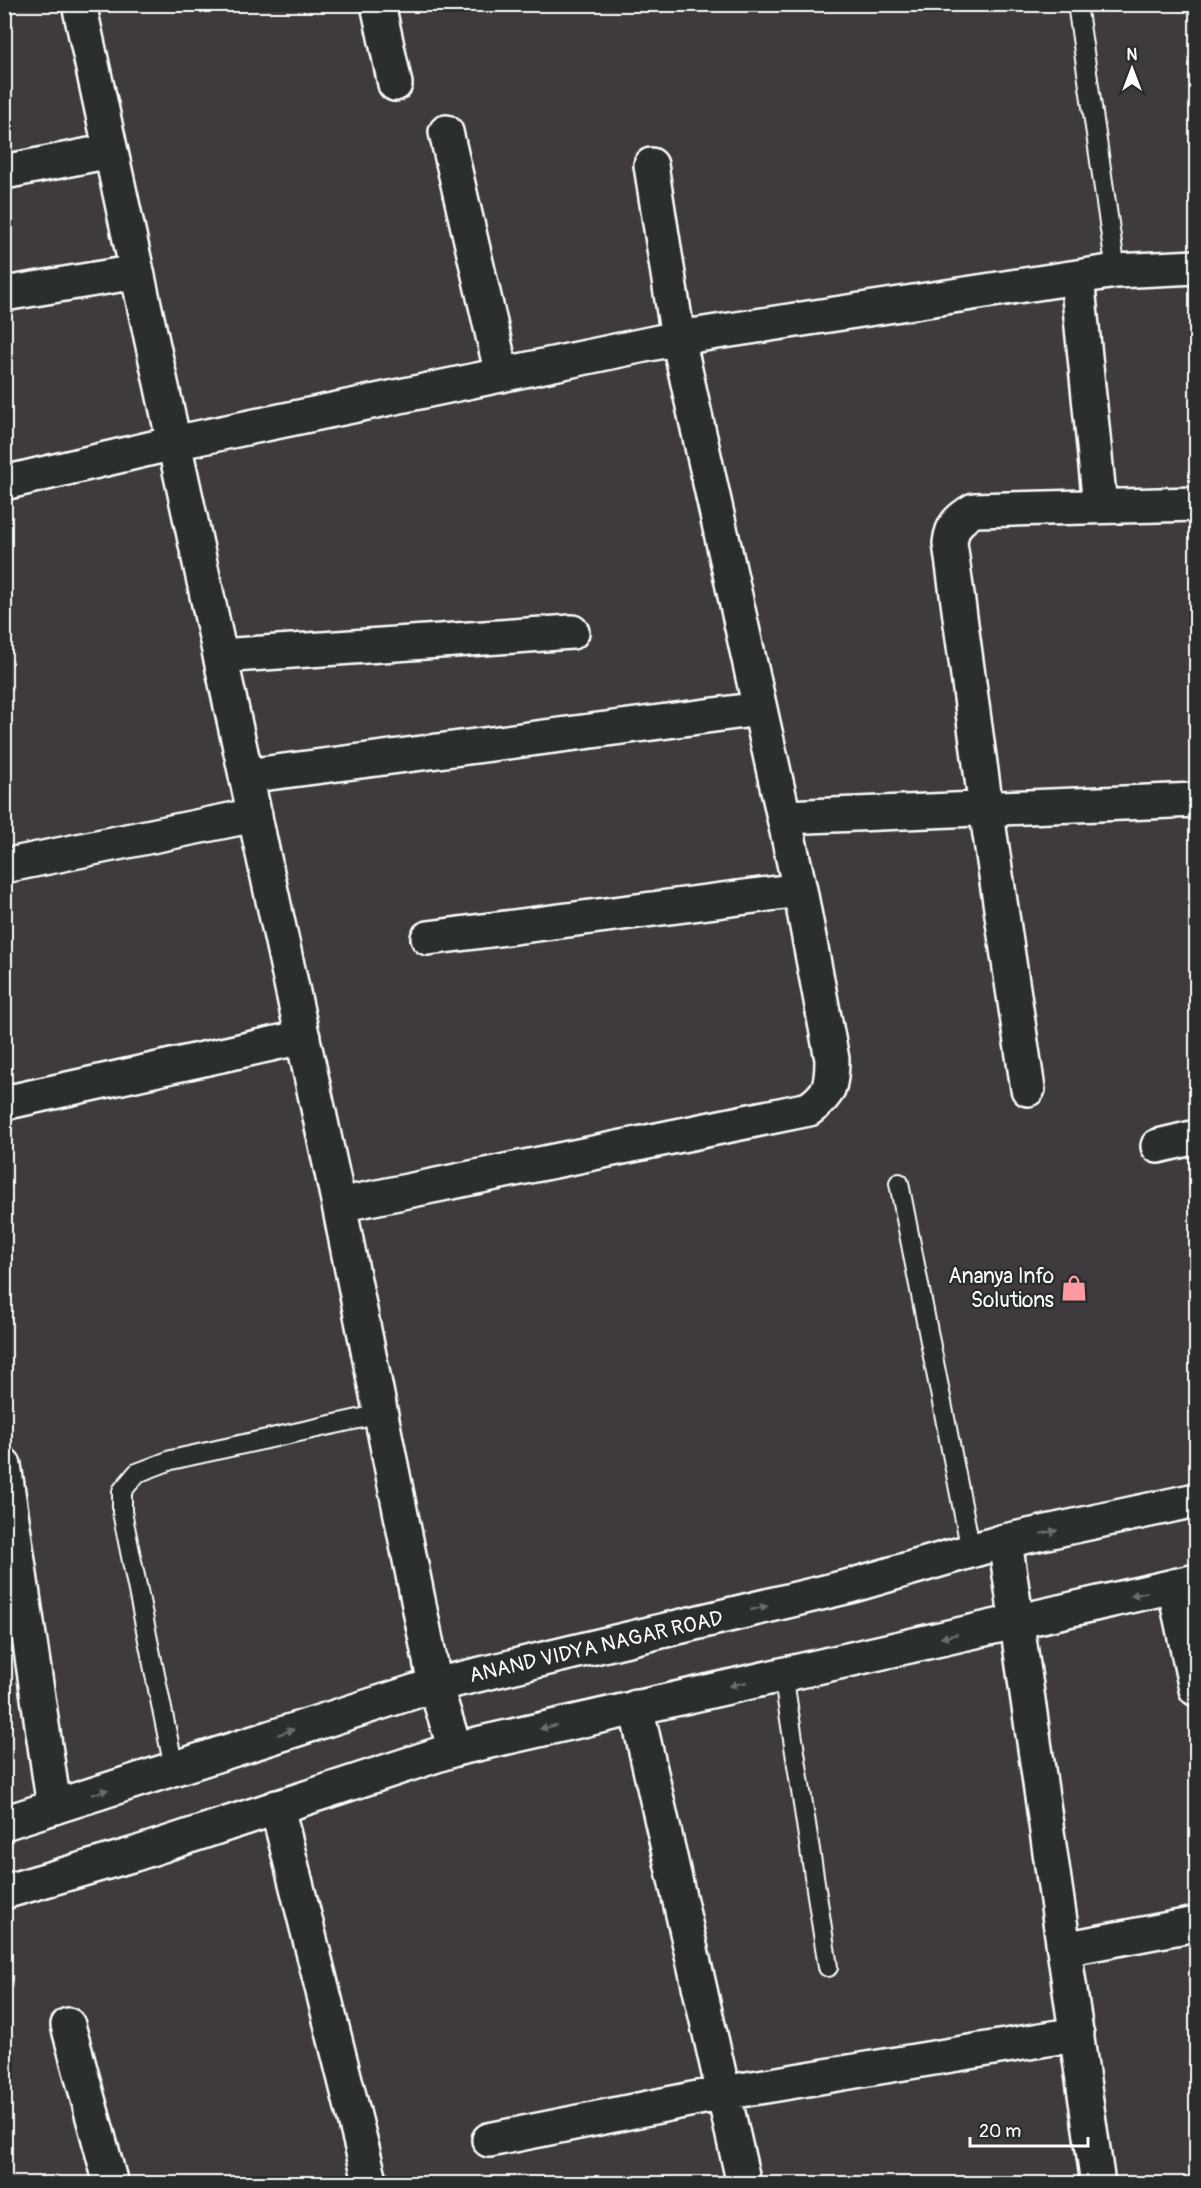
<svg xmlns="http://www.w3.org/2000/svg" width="1201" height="2188" font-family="Pangolin,sans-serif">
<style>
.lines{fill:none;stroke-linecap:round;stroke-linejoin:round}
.lane-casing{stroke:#fff;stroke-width:22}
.street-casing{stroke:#fff;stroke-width:38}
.secondary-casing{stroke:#fff;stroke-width:38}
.lane{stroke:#2a2d2e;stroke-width:18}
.street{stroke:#2a2d2e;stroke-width:33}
.secondary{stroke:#2a2d2e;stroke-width:33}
.oneway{fill:#6a6c6d}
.labels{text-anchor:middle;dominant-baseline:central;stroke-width:4.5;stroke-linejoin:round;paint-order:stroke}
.poi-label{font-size:21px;fill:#fff;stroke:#2a2d2e;text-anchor:end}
.street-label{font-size:21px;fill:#fff;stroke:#2a2d2e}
</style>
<rect width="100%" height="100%" fill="#3e3a3d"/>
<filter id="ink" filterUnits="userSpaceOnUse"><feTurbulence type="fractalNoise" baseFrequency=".0167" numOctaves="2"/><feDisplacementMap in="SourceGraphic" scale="12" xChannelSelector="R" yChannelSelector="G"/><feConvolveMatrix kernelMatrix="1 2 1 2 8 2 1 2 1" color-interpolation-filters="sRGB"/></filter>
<g filter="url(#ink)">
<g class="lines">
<g class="lane-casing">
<path id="lane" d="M1077 4 1116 271
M899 1183 971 1551
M783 1674 828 1967
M174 1768 122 1512V1491L137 1473 171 1460 381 1414"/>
</g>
<g class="street-casing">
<path id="street" d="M79 4 339 1205 435 1685 455 1749
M378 4 395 84
M446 132 502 375
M4 172 110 151
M1077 277 1100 506
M4 294 137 272
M4 483 174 443 678 338 1116 271 1196 267
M220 656 572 632
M246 776 760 709
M784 817 1196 800
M4 866 255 815
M428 938 800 890
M1028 1089 986 808 950 543C952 525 959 519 974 510L1196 504
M4 1103 303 1037
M1158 1146 1196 1137
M339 1205 809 1109C830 1094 832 1085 832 1059L800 890 678 338 651 165
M4 1465 54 1807
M1005 1541 1098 2184
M1174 1586 1196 1689
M636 1707 744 2184
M277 1807 371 2184
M1064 1949 1196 1924
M68 2025 111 2184
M489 2140 723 2093 1077 2034"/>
</g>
<g class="secondary-casing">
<path id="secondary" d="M4 1823 435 1685 850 1586 1005 1541 1196 1500
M4 1892 135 1854 455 1749 1196 1581"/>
</g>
<use href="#lane" class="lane"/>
<use href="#street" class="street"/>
<use href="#secondary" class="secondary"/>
</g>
<defs><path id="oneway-solid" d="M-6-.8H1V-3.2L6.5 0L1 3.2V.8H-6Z" transform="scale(1.5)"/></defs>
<g class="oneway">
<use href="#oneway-solid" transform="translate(1049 1532) rotate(-12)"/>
<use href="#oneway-solid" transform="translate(1139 1594) rotate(168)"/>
<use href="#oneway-solid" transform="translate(759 1608) rotate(-13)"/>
<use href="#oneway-solid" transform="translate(949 1636) rotate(167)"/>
<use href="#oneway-solid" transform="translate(738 1684) rotate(167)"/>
<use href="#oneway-solid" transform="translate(548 1727) rotate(167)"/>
<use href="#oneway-solid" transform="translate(286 1732) rotate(-18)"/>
<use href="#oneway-solid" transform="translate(100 1792) rotate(-18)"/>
</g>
</g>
<defs>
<g id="shop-bare" transform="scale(2.07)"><path d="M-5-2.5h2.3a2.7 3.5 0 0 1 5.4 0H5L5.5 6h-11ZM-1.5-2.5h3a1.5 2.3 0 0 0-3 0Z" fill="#ff9aa2" stroke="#2a2d2e" stroke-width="2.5" paint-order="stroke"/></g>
</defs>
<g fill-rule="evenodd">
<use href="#shop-bare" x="1074" y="1288"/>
</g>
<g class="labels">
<g class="poi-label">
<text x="1054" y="1276">Ananya Info<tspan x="1054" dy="24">Solutions</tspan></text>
</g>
<g class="street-label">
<text transform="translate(596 1647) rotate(-13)">ANAND VIDYA NAGAR ROAD</text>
</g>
</g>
<rect width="1201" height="2188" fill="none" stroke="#2a2d2e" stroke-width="24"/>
<rect x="12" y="12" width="1177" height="2164" fill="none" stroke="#fff" stroke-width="2" filter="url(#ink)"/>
<g transform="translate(1132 69)" stroke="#2a2d2e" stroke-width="4.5" paint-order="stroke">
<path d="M0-4.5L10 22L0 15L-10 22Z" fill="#ffffff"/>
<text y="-9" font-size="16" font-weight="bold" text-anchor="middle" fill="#ffffff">N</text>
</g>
<path d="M970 2137v9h118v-9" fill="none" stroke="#ffffff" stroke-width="3"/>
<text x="979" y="2137" font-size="18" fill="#ffffff" stroke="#2a2d2e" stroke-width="4.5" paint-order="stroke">20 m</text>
</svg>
